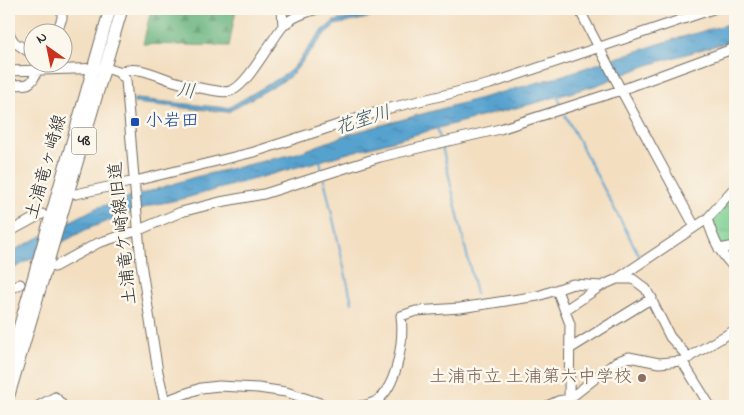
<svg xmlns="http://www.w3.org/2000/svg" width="744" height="415" font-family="'Indie Flower','Klee One',sans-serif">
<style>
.forest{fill:url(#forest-firs);stroke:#486e54}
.park{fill:url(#park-tufts);stroke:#547e5f}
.water{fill:url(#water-ripples);stroke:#41667d}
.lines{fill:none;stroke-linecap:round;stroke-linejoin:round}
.stream{stroke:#57a2cf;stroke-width:2}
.minor-casing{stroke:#716a5f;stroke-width:11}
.major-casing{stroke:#716a5f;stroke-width:13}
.minor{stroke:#fff;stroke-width:9}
.major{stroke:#fff;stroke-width:11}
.transit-dot{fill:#1a4fb4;stroke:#fbf7ec;stroke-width:2}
.education-dot{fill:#8d6e63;stroke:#fbf7ec;stroke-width:2}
.labels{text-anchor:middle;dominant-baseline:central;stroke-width:5;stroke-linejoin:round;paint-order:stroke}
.shield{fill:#fbf7ec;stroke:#696865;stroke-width:1}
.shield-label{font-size:16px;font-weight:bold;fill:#2b2b2b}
.transit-label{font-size:18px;fill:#164399;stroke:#fbf7ec;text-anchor:start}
.street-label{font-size:18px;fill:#2b2b2b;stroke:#fbf7ec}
.education-label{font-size:18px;fill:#785e54;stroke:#fbf7ec;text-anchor:end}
.water-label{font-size:19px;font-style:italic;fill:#3d5b6d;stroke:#fbf7ec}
</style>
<defs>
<pattern id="forest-firs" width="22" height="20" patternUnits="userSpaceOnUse" patternTransform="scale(1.25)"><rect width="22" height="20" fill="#66b27d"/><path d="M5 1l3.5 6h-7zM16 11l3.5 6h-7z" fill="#549167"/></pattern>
<pattern id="park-tufts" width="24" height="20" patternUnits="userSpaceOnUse" patternTransform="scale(1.25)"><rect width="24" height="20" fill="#7dd093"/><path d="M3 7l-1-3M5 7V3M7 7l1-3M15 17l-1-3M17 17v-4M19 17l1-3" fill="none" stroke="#67a978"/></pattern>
<pattern id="water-ripples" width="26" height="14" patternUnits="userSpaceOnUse" patternTransform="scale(1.25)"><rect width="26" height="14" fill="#57a2cf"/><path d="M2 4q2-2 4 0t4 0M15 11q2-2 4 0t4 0" fill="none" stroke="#4884a8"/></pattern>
</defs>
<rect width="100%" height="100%" fill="#fbf7ec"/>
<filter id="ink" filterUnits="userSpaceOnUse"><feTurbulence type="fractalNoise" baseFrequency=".02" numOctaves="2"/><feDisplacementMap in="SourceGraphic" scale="10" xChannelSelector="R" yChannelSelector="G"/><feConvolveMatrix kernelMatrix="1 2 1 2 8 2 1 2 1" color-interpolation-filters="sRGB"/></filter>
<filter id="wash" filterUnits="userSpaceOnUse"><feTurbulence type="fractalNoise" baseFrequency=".0096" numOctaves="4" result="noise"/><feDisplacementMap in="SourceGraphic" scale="20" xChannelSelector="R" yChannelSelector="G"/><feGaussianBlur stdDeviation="1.12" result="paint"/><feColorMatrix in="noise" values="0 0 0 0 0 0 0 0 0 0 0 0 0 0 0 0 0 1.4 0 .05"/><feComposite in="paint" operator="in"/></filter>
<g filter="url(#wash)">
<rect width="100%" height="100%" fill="#f3dec0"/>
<path class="forest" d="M151 9H236L229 46 143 44Z"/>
<path class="park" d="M729 194 735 199V246L719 249 707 219Z"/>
<path class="water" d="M384 9H398L363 19 335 25 324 35 295 71 288 78 228 112 134 103V99H137L228 108 286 74 293 68 321 32 334 21 362 16Z
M735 22V40L648 65 597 85 535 103 457 123 182 199 152 205 87 229 9 271V253L96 208 195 177 298 153 349 134 554 78 665 42Z"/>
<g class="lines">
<path class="stream" d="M557 95 561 106
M565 115 640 257
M437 126 440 139
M442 146 476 294
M320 159 322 172
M324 179 352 303"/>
</g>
</g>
<g filter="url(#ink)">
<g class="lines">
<g class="minor-casing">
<path id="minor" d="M282 9 283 26
M579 9 621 90 695 227
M57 32 62 18V9
M9 34 14 42 32 54
M9 71 106 68 118 72 126 80 141 263 158 372 166 406
M118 72C137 65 153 74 170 80 183 84 198 88 211 90 218 91 224 93 230 91 246 88 271 40 283 26 292 17 304 13 317 9
M9 84C25 85 32 88 37 70
M76 194 135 181 254 152 390 108 490 84 713 9
M707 219C714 240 719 253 735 268
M9 232 42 214
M719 249 735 246
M54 267 98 243 139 230 181 212 220 202 264 194 380 157 500 129 621 90 735 48
M617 279H633L646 289 670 337 689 358
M9 290 20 284
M557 290 570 324 569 399
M565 310 601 286 617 279 707 219 735 187
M571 348 652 298
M682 361 710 406
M165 401 201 388 219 386 258 388 286 392 329 406
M38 406 55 397 63 406
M360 406C367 405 376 403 381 397 398 380 404 339 401 316L416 311 460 308 538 296 573 284 601 286
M547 406 558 401 569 399 616 362 629 357 659 363 682 361 735 330"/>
</g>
<g class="major-casing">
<path id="major" d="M9 363 110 9
M9 395 122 9"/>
</g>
<use href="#minor" class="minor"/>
<use href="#major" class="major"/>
</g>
</g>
<rect class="transit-dot" x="130" y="117" width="10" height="10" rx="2.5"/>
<circle class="education-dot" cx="642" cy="378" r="5"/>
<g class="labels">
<rect class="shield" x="71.5" y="127.5" width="25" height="27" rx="4"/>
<g class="shield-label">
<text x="84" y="141">48</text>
</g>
<g class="transit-label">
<text x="145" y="122">小岩田</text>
</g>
<g class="street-label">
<text transform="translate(47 167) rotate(-74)">土浦竜ヶ崎線</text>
<text transform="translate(124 233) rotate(-96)">土浦竜ケ崎線旧道</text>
</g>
<g class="education-label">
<text x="632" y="378">土浦市立 土浦第六中学校</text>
</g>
<g class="water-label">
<text transform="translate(186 92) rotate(6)">川</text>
<text transform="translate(363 121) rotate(-17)">花室川</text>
</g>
</g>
<rect width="744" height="415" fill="none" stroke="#fbf7ec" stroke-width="30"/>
<g transform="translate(48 48) rotate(327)"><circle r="24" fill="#fbf7ec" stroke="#a8a59f"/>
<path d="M0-4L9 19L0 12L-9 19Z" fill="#c8321e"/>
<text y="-8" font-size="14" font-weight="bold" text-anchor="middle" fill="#2b2b2b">N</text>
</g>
</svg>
